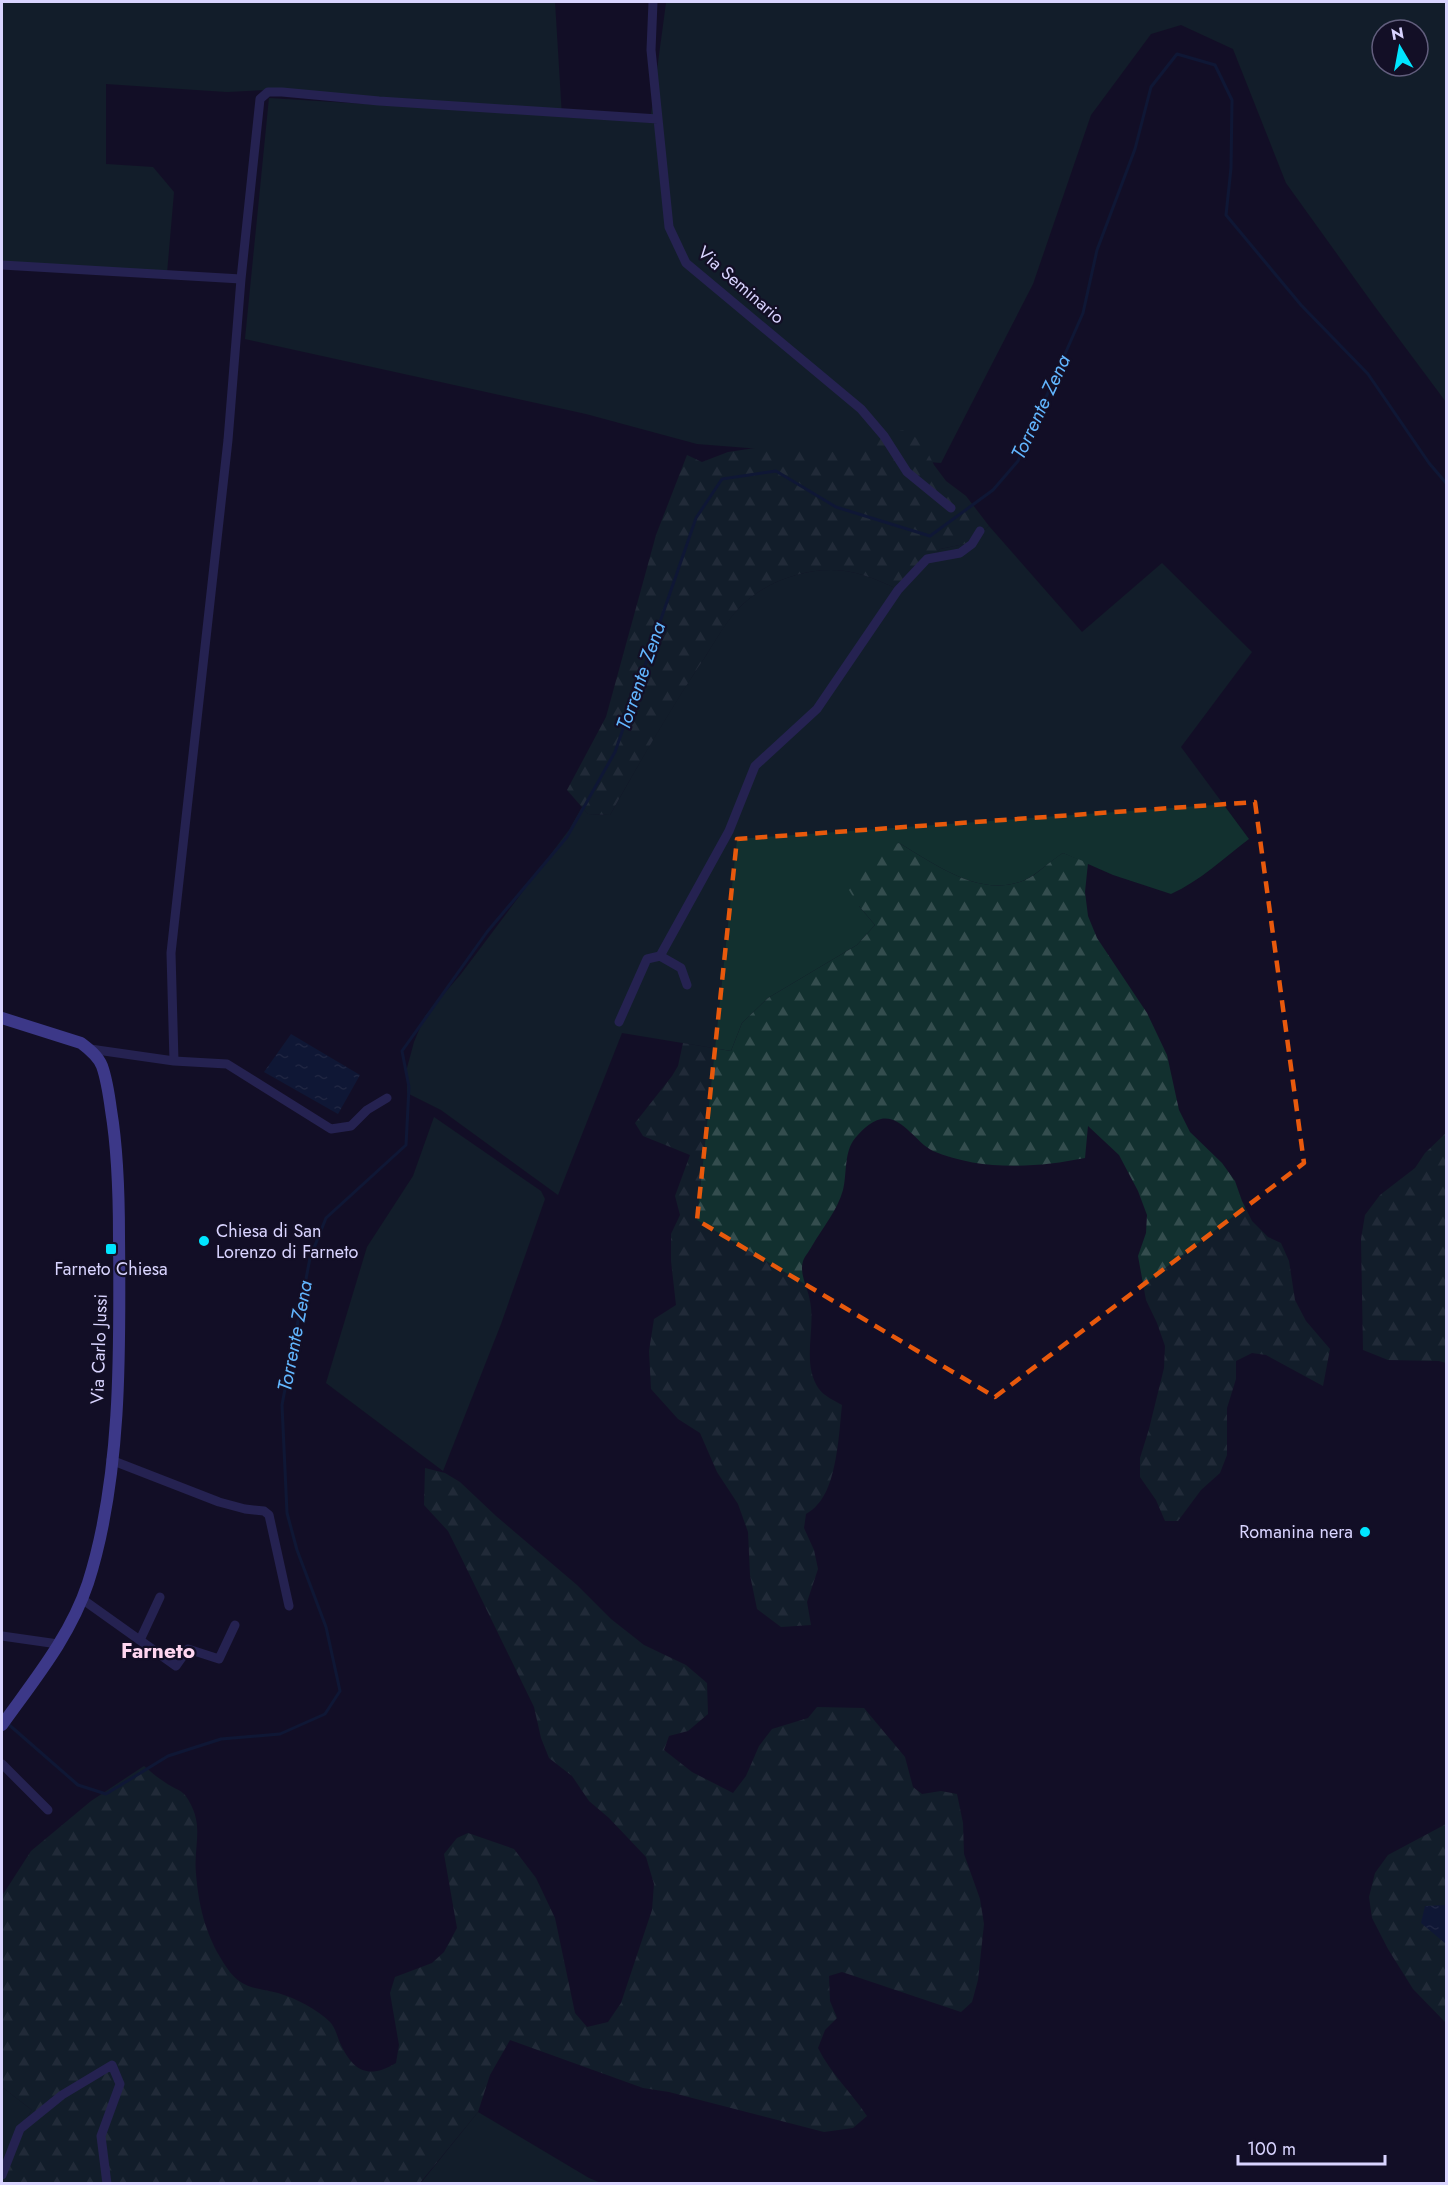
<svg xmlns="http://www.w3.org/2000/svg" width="1448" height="2185" font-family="Jost,sans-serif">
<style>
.green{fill:#12302f;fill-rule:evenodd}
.forest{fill:url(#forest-firs)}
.water{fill:url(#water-ripples)}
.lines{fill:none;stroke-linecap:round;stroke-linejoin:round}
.stream{stroke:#0c2248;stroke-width:3}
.street{stroke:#3d3a85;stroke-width:9}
.secondary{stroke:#6f6bff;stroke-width:12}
.marked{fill:none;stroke:#e8590c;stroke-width:4.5;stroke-dasharray:12 8;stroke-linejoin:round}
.poi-dot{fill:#00e5ff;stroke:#130f26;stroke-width:2}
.labels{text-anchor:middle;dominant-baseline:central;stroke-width:4.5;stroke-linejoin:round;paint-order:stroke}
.street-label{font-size:18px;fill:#d9d4ff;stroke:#130f26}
.poi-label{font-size:18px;fill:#d9d4ff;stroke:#130f26;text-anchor:start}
.water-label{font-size:20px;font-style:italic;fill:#62b6ff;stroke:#130f26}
.quarter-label{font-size:21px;font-weight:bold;fill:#ffd6f0;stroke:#130f26}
</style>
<defs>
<pattern id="forest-firs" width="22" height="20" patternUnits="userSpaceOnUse" patternTransform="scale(1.5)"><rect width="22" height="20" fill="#12302f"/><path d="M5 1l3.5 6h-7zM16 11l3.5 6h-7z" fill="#344d4e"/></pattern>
<pattern id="water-ripples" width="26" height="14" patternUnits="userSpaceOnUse" patternTransform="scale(1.5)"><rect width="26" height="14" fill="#0c2248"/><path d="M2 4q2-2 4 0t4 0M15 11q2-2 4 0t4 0" fill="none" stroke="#2f4163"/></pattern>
</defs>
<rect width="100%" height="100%" fill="#130f26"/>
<path class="green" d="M2 2H555L562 117 650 122 666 3 674 2H1446V402L1373 304 1286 183 1233 49 1181 25 1151 34 1091 115 1033 284 941 463 697 444 586 414 245 339 269 98 462 110 266 90 227 92 106 84V164L153 167 174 192 167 273 2 267ZM1382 30H1418V66H1382Z
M989 526 1082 632 1162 563 1252 652 1181 747 1249 839C1224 858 1200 881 1171 894L1113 875 1063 853C1052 860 1036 875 1025 880 980 899 935 864 899 843L859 906 875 925 857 945 768 998 742 1023 731 1051 622 1033 558 1195 441 1110 407 1093V1068L414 1042 425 1016 461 974 569 830 582 807 588 814 610 815C638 765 666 716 697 669 710 651 723 624 738 609 766 579 816 563 856 573 872 577 888 585 903 591L940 549 969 543Z
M434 1117 541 1191 545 1199 501 1324 443 1471 326 1383 367 1247 413 1176Z
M2 2087 32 2110 2 2160Z
M478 2112 589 2178 601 2183 420 2184Z"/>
<path class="forest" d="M903 430 922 441 934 465 946 481 966 496 989 526 969 543 940 549 903 591C888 585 872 577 856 573 816 563 766 579 738 609 723 625 710 651 697 669 666 717 638 765 610 815L588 814 567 790 606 717 656 535 687 455 702 462 728 452 762 447H802L834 452 860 446 882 435Z
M899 843C935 864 980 899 1025 880 1037 875 1051 860 1063 853L1088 863 1085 892 1088 916 1097 938 1147 1013 1167 1055 1179 1110 1190 1132 1222 1163 1235 1181 1242 1201 1252 1221 1268 1237 1281 1243 1289 1261 1295 1300 1306 1321 1330 1349 1323 1386 1266 1355 1252 1353 1236 1361V1379L1227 1408V1455L1220 1473 1201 1490 1178 1521H1165L1156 1500 1140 1477V1458L1149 1429 1164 1368 1165 1346 1157 1323 1146 1300 1138 1256 1146 1233 1147 1215 1138 1191 1119 1155 1088 1126 1085 1158C1035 1168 981 1171 933 1151 916 1143 902 1115 881 1119 870 1121 859 1133 853 1141 844 1155 847 1175 843 1190 837 1211 823 1227 812 1246 810 1250 805 1256 803 1261 799 1274 808 1288 810 1301 816 1330 801 1363 819 1389 824 1396 835 1401 842 1405 839 1432 837 1485 817 1505 814 1509 810 1511 806 1514L804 1528 814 1550 818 1569 807 1602 811 1625 781 1627 757 1609 750 1575 748 1532 738 1504 717 1472 700 1433 678 1419 651 1389 649 1351 654 1319 676 1305 671 1261V1234L680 1215 675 1196 690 1155 643 1136 635 1123 672 1076 678 1066 683 1043 731 1051 742 1023 768 998 857 945 875 925 859 906 849 890 880 848Z
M1446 1133V1363L1439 1361 1388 1360 1363 1350 1361 1239 1365 1215 1380 1195 1415 1168 1425 1153Z
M425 1468 445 1473 460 1482 496 1516 577 1585 611 1619 644 1645 686 1665 707 1683 708 1714 688 1731 669 1736 664 1750 692 1772 733 1793 746 1776 759 1746 772 1729 808 1718 817 1707 864 1708 905 1757 913 1787 922 1794 941 1791 957 1794 963 1823 964 1854 980 1899 984 1924 978 1980 972 2002 961 2012 842 1972 829 1976 830 2001 837 2018 825 2030 818 2048C831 2074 851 2092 867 2116L853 2128 824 2132 669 2092 643 2088 510 2040 490 2075 478 2112 420 2183H2V2160L32 2110 2 2087V1896L31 1851 91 1801 144 1766C151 1772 158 1778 166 1783 171 1787 181 1790 185 1795 206 1824 193 1844 196 1874 199 1910 207 1939 227 1968 242 1990 256 1987 278 1993 295 1998 317 2009 330 2022 335 2027 337 2036 340 2043 353 2071 368 2080 396 2063L399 2045 390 1993 395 1977 432 1963 444 1952 457 1928 444 1854 457 1838 468 1833 514 1849 536 1878 555 1918 575 2013 587 2027 608 2022 621 2003 652 1910 654 1884 646 1857 609 1818 589 1801 572 1776 549 1758 541 1738 534 1707 461 1557 448 1531 424 1505Z
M1446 1824V2023L1413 1989 1388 1949 1372 1918 1369 1897 1375 1873 1388 1855Z"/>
<path class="water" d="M291 1034 360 1075 338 1114 264 1072Z
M1446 1905V1944L1421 1923 1425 1906Z"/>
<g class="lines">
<path class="stream" d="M7 1723 78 1785 106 1794 168 1756 221 1739 280 1734 325 1714 340 1691 326 1627 297 1550 287 1513 282 1405 310 1258 326 1218 406 1145 409 1087 402 1051 487 932 567 837 615 752 696 518 722 479 776 471 836 507 930 536 993 490 1018 461 1083 313 1097 250 1135 149 1151 87 1177 54 1215 65 1232 100 1231 168 1226 215 1301 305 1368 374 1429 463 1446 483"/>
<path class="street" d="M653 2 651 50 669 227 686 263 861 409 884 436 907 472 951 508
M2 265 241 279
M660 956 681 968 687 985
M619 1022 647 959 660 956 729 831 755 766 817 709 898 590 927 559 960 553 972 544 980 531
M90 1049 174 1061 227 1064 331 1129 351 1126 367 1110 387 1098
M174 1061 171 953 228 440 241 279 260 99 268 92H282L379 101 658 119
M111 1460 219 1502 245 1509 264 1511 269 1515 289 1606
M82 1599 176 1666 188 1649 219 1659 235 1625
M2 1636 58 1644
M140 1640 160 1597
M2 1764 48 1810
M2 2175 20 2129 62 2095 112 2065 120 2084 101 2136 107 2184"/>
<path class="secondary" d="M2 1018 81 1043C89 1049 98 1056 102 1066 107 1080 109 1095 111 1110 118 1152 119 1194 119 1237 120 1347 122 1477 88 1583 70 1637 34 1680 2 1725"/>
</g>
<path d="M0 0H1448V2185H0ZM1255 802 1304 1163 995 1397 697 1220 737 839Z" fill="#130f26" fill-opacity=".55" fill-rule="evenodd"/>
<path class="marked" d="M1255 802 1304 1163 995 1397 697 1220 737 839Z"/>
<g class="poi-dot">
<circle cx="204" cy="1241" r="6"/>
<rect x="105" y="1243" width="12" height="12" rx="3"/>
<circle cx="1365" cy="1532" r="6"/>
</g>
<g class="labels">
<g class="street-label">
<text transform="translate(741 285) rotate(41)">Via Seminario</text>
<text transform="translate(99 1349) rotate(-88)">Via Carlo Jussi</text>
</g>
<g class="poi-label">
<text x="216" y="1231">Chiesa di San<tspan x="216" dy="21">Lorenzo di Farneto</tspan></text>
<text x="111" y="1269" text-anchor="middle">Farneto Chiesa</text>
<text x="1353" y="1532" text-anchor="end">Romanina nera</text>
</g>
<g class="water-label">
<text transform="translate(1041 407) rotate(-65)">Torrente Zena</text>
<text transform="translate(641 676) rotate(-71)">Torrente Zena</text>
<text transform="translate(295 1336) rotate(-79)">Torrente Zena</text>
</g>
<g class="quarter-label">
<text x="158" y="1651">Farneto</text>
</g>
</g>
<rect width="1448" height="2185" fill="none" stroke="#d9d4ff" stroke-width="6"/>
<g transform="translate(1400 48) rotate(350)"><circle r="28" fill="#130f26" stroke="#625e7d" stroke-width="1.5"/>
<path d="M0-4.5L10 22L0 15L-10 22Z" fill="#00e5ff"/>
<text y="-9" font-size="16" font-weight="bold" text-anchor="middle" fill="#d9d4ff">N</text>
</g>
<path d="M1238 2155v9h147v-9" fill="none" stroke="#d9d4ff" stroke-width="3"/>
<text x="1247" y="2155" font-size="18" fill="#d9d4ff" stroke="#130f26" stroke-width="4.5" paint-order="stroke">100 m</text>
</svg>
